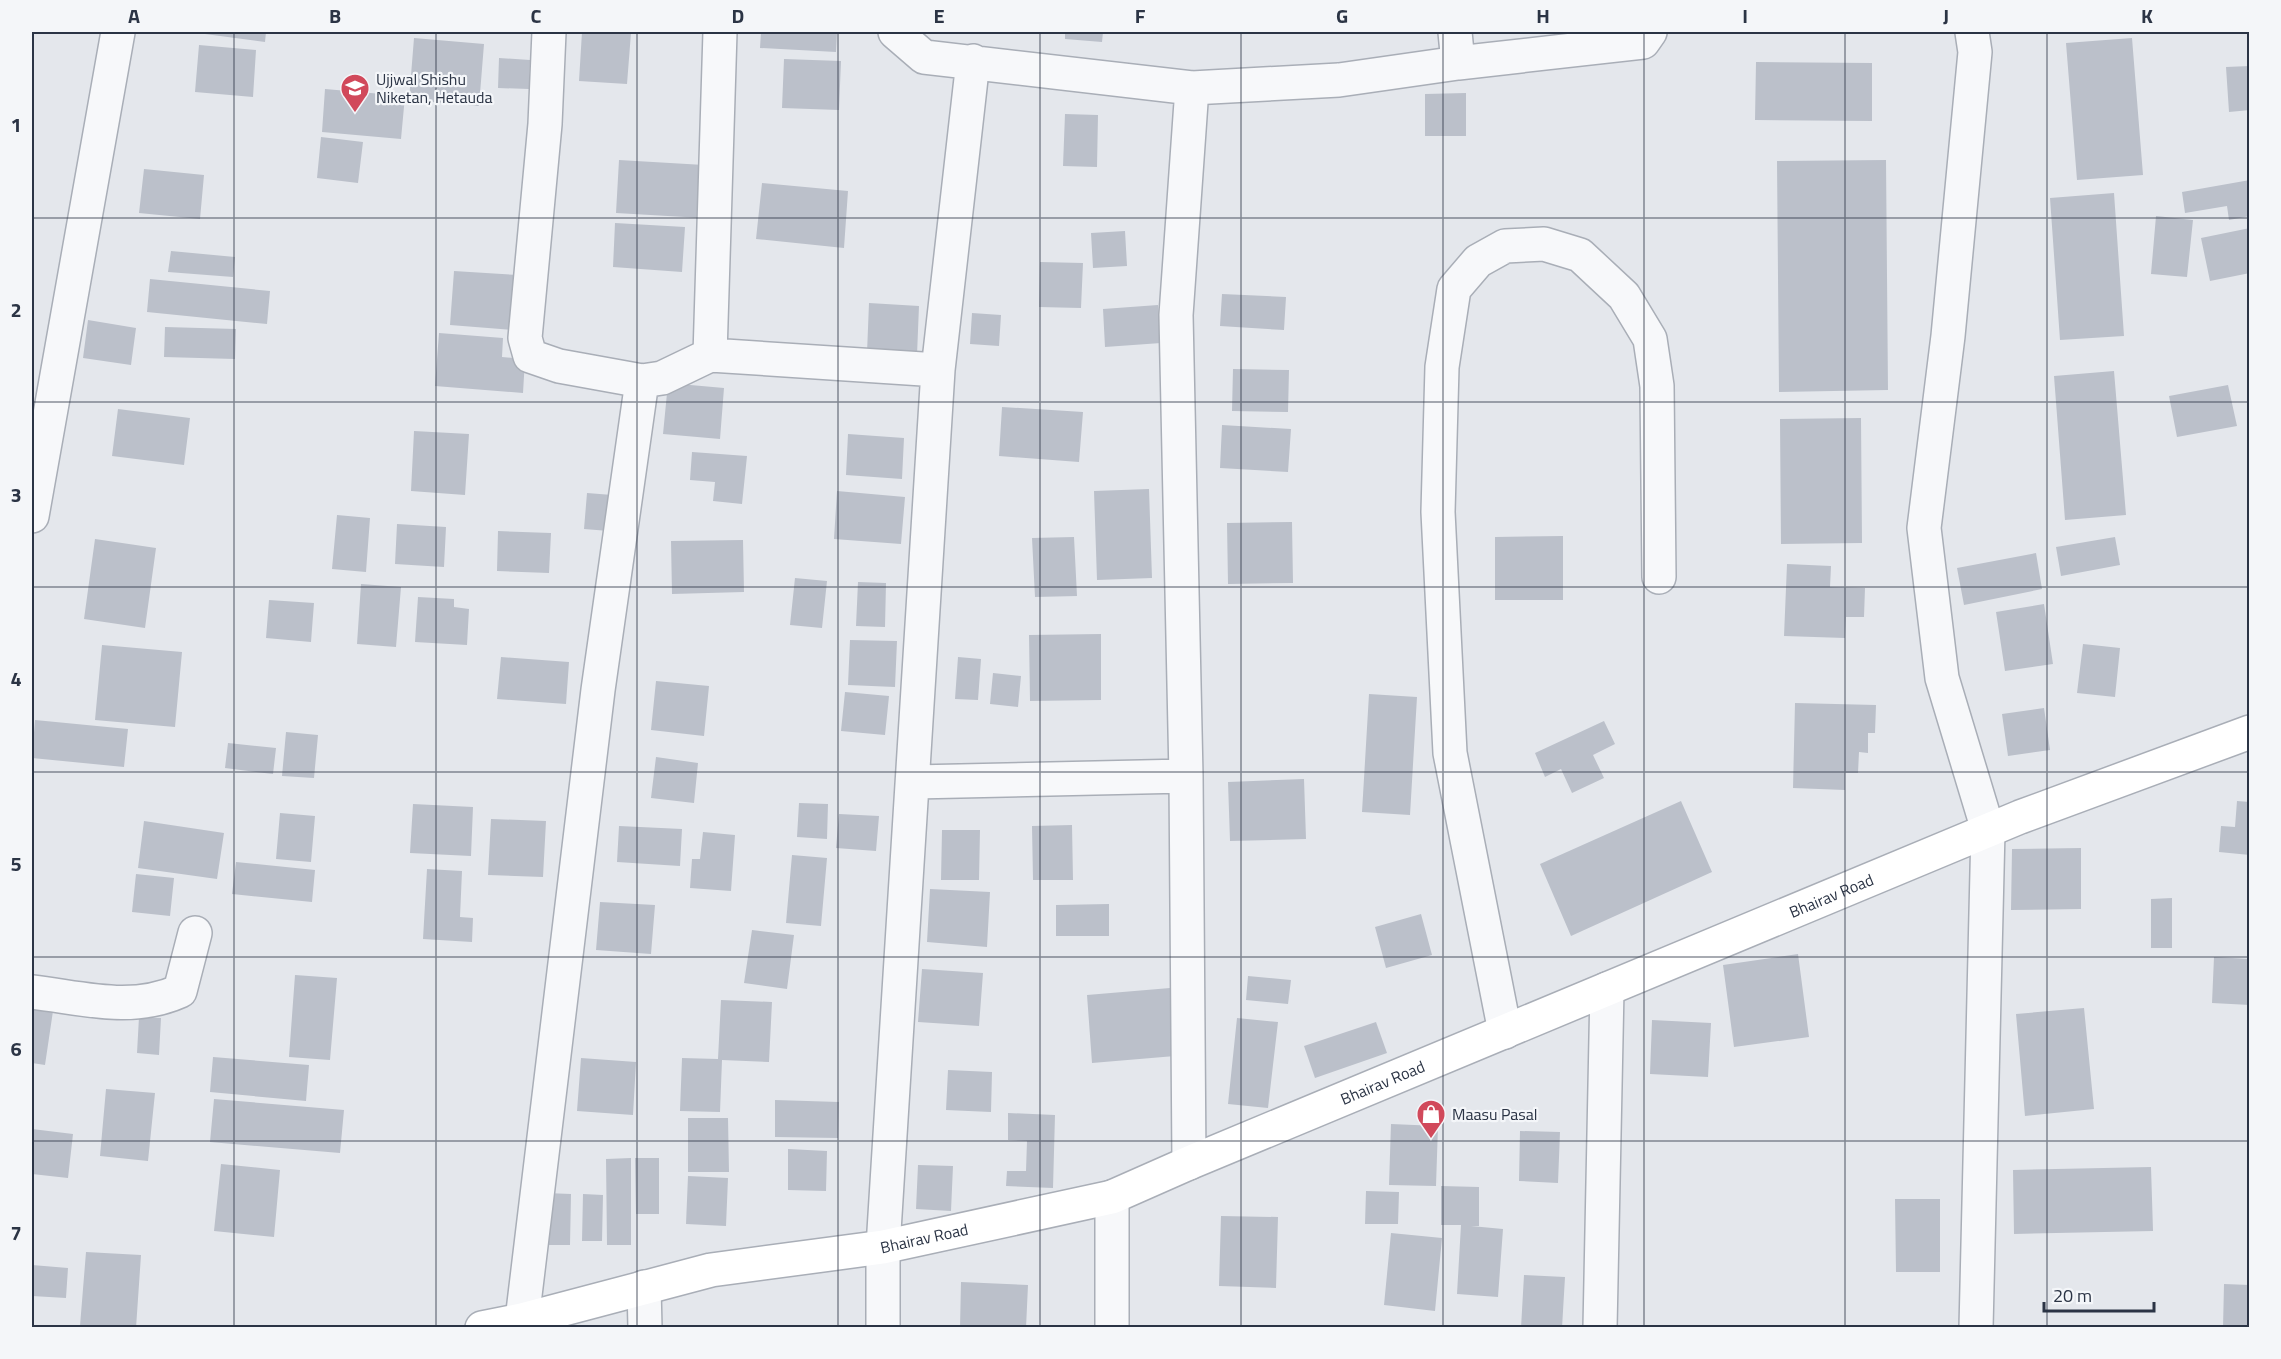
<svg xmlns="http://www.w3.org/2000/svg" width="2281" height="1359" font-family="'Titillium Web',sans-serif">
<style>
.building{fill:#bbc0ca}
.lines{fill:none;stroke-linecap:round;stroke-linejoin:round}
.street-casing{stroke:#a9aeb7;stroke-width:36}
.secondary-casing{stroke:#a9aeb7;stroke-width:36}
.street{stroke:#f7f8fa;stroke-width:33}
.secondary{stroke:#fff;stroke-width:33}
.grid{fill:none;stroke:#2b3445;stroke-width:1.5;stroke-opacity:0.55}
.labels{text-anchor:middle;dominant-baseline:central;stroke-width:4.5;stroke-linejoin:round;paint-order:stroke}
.poi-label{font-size:16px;fill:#2b3445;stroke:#f4f6f9;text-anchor:start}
.street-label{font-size:16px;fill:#2b3445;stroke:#f4f6f9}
.neatline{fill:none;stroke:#2b3445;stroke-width:2}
.grid-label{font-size:20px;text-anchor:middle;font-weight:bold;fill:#2b3445}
</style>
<rect width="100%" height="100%" fill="#e4e7ec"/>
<path class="building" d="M205 32H266L265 42 205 34Z
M582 32 631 33 627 84 579 81Z
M761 32H837L836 52 760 48Z
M1065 32H1103L1102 42 1065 39Z
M414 38 484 44 479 106 409 100Z
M2132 38 2143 175 2077 180 2066 43Z
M199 45 256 50 253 97 195 92Z
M499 58 530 60 529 89 498 88Z
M784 59 841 61 839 110 782 108Z
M1756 62 1872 63V121L1755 120Z
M2250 66V110L2229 112 2226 67Z
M325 89 405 96 401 139 322 132Z
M1466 93V136H1425V94Z
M1065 114 1098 115 1097 167 1063 166Z
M321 137 363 142 358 183 317 178Z
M619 160 704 165 702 218 616 213Z
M1886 160 1888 390 1779 392 1777 161Z
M144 169 204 175 200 219 139 213Z
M2250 180V216L2229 220 2227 206 2185 213 2182 192Z
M762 183 848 191 844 248 756 239Z
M2114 193 2124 336 2060 340 2050 198Z
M2156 216 2193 220 2187 277 2151 274Z
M615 223 685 227 682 272 613 267Z
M2250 228V273L2210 281 2201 238Z
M1125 231 1127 266 1093 268 1091 233Z
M171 251 235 257 233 277 168 272Z
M1040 262 1083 263 1081 308 1039 307Z
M454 271 518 275 513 330 450 325Z
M150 279 270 291 267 324 147 312Z
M1222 294 1286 297 1284 330 1220 326Z
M869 303 919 306 917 355 867 353Z
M1158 305 1161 343 1105 347 1103 309Z
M972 313 1001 315 999 346 970 344Z
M88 320 136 328 131 365 83 358Z
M165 327 236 329 235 359 164 357Z
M439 333 503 338 502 357 525 359 523 393 435 386Z
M1233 369 1289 370 1288 412 1232 411Z
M2114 371 2126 515 2065 520 2054 376Z
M668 383 724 388 720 439 663 434Z
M2228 385 2237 426 2177 437 2169 396Z
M1002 407 1083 412 1079 462 999 456Z
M118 409 190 418 184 465 112 456Z
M1861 418 1862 543 1781 544 1780 419Z
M1222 425 1291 429 1288 472 1220 468Z
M414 431 469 434 465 495 411 491Z
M848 434 904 438 902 479 846 475Z
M692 452 747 456 742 504 713 501 715 482 690 480Z
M1149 489 1152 578 1097 580 1094 491Z
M837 491 905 497 901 544 834 539Z
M587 493 612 495 609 531 584 529Z
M337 515 370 518 366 572 332 569Z
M1292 522 1293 583 1228 584 1227 523Z
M397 524 446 527 444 567 395 564Z
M498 531 551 533 549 573 497 571Z
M1563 536V600H1495V537Z
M1074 537 1077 596 1035 597 1032 538Z
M2115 537 2120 565 2061 576 2056 547Z
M95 539 156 548 145 628 84 619Z
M743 540 744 592 672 594 671 541Z
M2036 553 2042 589 1964 605 1957 568Z
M1787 564 1831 566 1830 587 1865 588 1864 617H1846L1845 638 1784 636Z
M795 578 827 581 822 628 790 625Z
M858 582 886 583 885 627 856 626Z
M361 584 401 587 396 647 357 644Z
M418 597 454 599V607L469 609 467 645 415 642Z
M269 600 314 603 311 642 266 638Z
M2044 604 2053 664 2005 671 1996 612Z
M1101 634V700L1030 701 1029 635Z
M850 640 897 641 895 687 848 685Z
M2083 644 2120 648 2115 697 2077 693Z
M102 645 182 652 175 727 95 720Z
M501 657 569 662 566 704 497 699Z
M958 657 981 659 978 700 955 699Z
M993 673 1021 676 1018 707 990 704Z
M656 681 709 686 704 736 651 730Z
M845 692 889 696 885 735 841 731Z
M1369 694 1417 697 1410 815 1362 812Z
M1795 703 1876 705 1875 733H1868V753L1859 752 1858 773H1845V790L1793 788Z
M2044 708 2050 750 2008 756 2002 714Z
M35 720 128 729 124 767 32 758Z
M1604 721 1615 744 1593 755 1604 778 1572 793 1561 769 1545 777 1535 753Z
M286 732 318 735 314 778 282 776Z
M228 743 276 748 273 774 225 768Z
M656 757 698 763 694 803 651 798Z
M1304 779 1306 839 1230 841 1228 782Z
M1681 801 1712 872 1571 936 1540 864Z
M2237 801 2250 802V855L2219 852 2221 826 2235 827Z
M799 803 828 804 827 839 797 837Z
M413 804 473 807 471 856 410 853Z
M280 813 315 816 311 862 276 859Z
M839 814 879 816 876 851 836 848Z
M491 819 546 821 543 877 488 875Z
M144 821 224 833 217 879 138 868Z
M1072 825 1073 880H1033L1032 826Z
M619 826 682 829 680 866 617 862Z
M942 830H980L979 880H941Z
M703 832 735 835 731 891 690 888 692 859H700Z
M2081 848V909L2011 910 2012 849Z
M792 855 827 858 821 926 786 923Z
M236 862 315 870 312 902 232 894Z
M427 869 462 871 460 917 473 918 472 942 423 939Z
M136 874 174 878 170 916 132 912Z
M930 889 990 892 987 947 927 942Z
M2172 898V948H2151V899Z
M600 902 655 905 651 954 596 950Z
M1109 904V936H1056V905Z
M1421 914 1432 955 1386 968 1375 927Z
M752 930 794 935 787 989 744 983Z
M1798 954 1809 1037 1734 1047 1723 965Z
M2214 957 2250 959V1005L2212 1003Z
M922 969 983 973 979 1026 918 1022Z
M295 975 337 978 330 1060 289 1057Z
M1248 976 1291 980 1288 1004 1246 1000Z
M1170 988 1175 1056 1092 1063 1087 995Z
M721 1000 772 1002 769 1062 722 1060 720 1112 680 1111 682 1058 718 1059Z
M32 1007 53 1011 45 1065 32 1063Z
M2084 1008 2094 1109 2025 1116 2016 1014Z
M139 1017 161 1018 159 1055 137 1053Z
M1237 1018 1278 1022 1268 1108 1228 1104Z
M1652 1020 1711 1023 1708 1077 1650 1074Z
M1376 1022 1387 1053 1315 1078 1304 1046Z
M213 1057 309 1065 306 1101 210 1092Z
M581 1058 636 1062 633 1115 577 1111Z
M948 1070 992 1072 991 1112 946 1110Z
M106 1089 155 1093 148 1161 100 1156Z
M214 1099 344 1110 340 1153 210 1142Z
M775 1100 839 1102 838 1138 775 1137Z
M1008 1113 1055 1115 1053 1188 1006 1186 1007 1171H1026L1027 1141 1008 1140Z
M688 1118H728L729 1172H688Z
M1391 1124 1438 1126 1436 1186 1389 1185Z
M32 1129 73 1134 68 1178 32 1174Z
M1520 1131 1560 1132 1558 1183 1519 1181Z
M788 1149 827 1151 826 1191 788 1190Z
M631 1158V1245H607L606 1159Z
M635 1158H659V1214H636Z
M221 1164 280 1170 274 1237 214 1231Z
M918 1165 953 1166 951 1211 916 1209Z
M2151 1167 2153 1231 2014 1234 2013 1170Z
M688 1176 728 1178 726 1226 686 1224Z
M1441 1186 1479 1187V1226H1471L1503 1229 1498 1297 1457 1294 1461 1225H1441Z
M1366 1191 1399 1192 1398 1224H1365Z
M546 1193 571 1194 570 1245H546Z
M583 1194 603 1195 602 1241H582Z
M1895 1199H1940V1272H1896Z
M1221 1216 1278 1217 1276 1288 1219 1286Z
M1391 1233 1442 1238 1435 1311 1384 1305Z
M86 1252 141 1255 136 1328 80 1326Z
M32 1265 68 1268 66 1298 32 1296Z
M1524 1275 1565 1277 1562 1328H1521Z
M961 1282 1028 1285 1026 1328H960Z
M2224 1284 2250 1285V1328H2223Z"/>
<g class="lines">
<g class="street-casing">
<path id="street" d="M895 32 924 57 1192 88 1339 80 1458 63 1643 42 1650 32
M1455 32 1458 63
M1972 32 1975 52 1948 336 1924 528 1942 678 1988 830 1976 1328
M710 355 938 370
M642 381 662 378 710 355 720 32
M32 516 118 32
M914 782 1186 776
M32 992C83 998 131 1013 180 991L195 933
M1505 1032 1450 753 1438 512 1442 367 1454 289 1478 261 1505 246 1544 244 1580 255 1624 296 1650 339 1657 386 1659 577
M1189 1163 1186 776 1176 315 1192 88
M1112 1197V1328
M644 1287 645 1328
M522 1320 598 690 642 381 559 366 530 356 525 338 545 124 549 32
M883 1328V1247L938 370 973 61
M1600 1328 1607 989"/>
</g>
<g class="secondary-casing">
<g id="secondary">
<path id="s1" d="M482 1328 522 1320 711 1270 883 1247 1112 1197 1189 1163 2020 817 2250 732"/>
</g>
</g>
<use href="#street" class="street"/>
<use href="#secondary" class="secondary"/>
</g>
<path class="grid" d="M234 32V1328M436 32V1328M637 32V1328M838 32V1328M1040 32V1328M1241 32V1328M1443 32V1328M1644 32V1328M1845 32V1328M2047 32V1328M32 218H2250M32 402H2250M32 587H2250M32 772H2250M32 957H2250M32 1141H2250"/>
<defs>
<g id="school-pin" transform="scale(1.5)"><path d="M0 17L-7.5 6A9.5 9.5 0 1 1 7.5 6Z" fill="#d1495b" stroke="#f4f6f9"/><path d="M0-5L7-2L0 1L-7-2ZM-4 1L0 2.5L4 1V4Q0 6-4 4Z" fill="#fff"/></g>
<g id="shop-pin" transform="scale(1.5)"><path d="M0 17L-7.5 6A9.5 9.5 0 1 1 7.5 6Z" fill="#d1495b" stroke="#f4f6f9"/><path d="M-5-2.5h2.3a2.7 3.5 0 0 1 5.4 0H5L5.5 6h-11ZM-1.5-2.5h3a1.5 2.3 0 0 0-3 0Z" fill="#fff"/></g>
</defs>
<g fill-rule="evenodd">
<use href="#school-pin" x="355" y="88"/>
<use href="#shop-pin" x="1431" y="1114"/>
</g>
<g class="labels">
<g class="poi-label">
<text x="376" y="79">Ujjwal Shishu<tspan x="376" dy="18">Niketan, Hetauda</tspan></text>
<text x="1452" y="1114">Maasu Pasal</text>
</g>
<g class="street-label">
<text stroke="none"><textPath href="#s1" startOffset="1424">Bhairav Road</textPath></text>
<text stroke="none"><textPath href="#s1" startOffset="938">Bhairav Road</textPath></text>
<text stroke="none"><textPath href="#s1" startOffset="452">Bhairav Road</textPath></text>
</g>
</g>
<rect width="2281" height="1359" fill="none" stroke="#f4f6f9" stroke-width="66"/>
<path d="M2044 1302v9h110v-9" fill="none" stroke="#2b3445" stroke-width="3"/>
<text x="2053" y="1302" font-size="18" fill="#2b3445" stroke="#f4f6f9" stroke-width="4.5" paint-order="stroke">20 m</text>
<rect x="33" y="33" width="2215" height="1293" class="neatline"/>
<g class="grid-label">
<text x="134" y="23">A</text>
<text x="335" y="23">B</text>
<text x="536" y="23">C</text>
<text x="738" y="23">D</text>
<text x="939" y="23">E</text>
<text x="1140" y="23">F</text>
<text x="1342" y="23">G</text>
<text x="1543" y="23">H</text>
<text x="1745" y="23">I</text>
<text x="1946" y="23">J</text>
<text x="2147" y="23">K</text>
<text x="16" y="132">1</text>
<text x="16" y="317">2</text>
<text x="16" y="502">3</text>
<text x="16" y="686">4</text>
<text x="16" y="871">5</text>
<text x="16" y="1056">6</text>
<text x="16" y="1240">7</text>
</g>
</svg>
